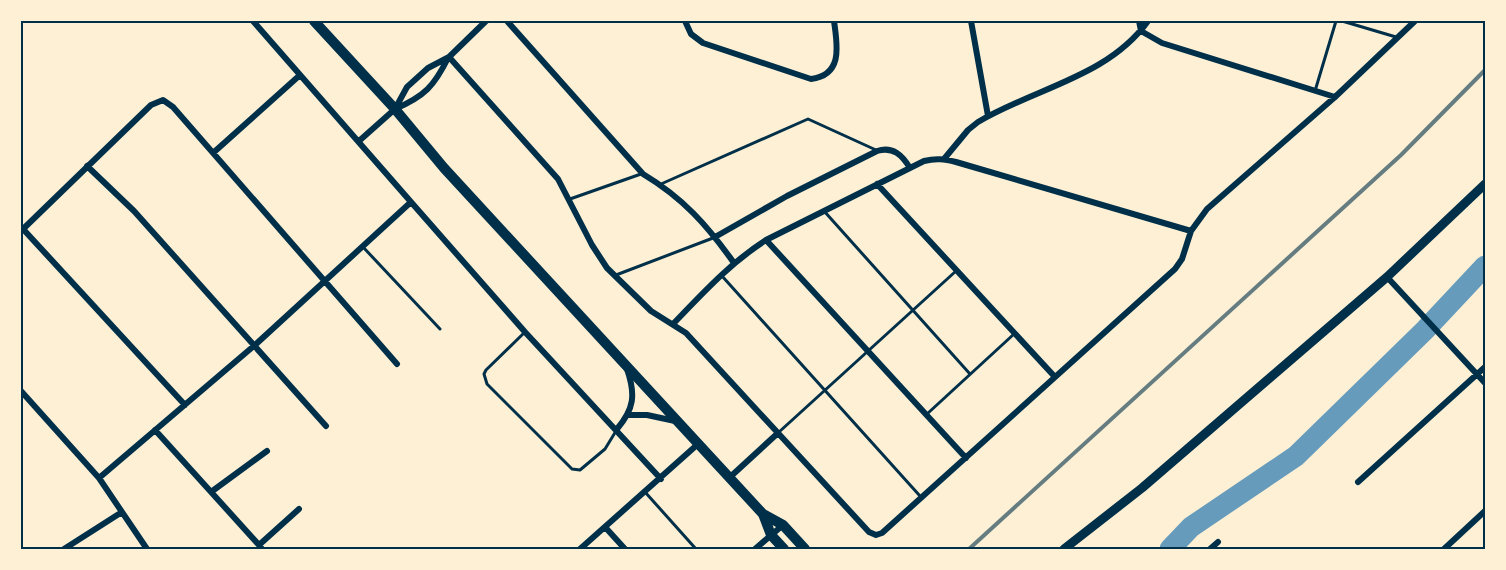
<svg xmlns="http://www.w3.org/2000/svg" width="1506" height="570" font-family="'Varela Round',sans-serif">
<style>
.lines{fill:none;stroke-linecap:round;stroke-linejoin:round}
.river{stroke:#669bbc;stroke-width:21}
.service{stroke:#003049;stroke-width:3}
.minor{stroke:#003049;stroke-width:6}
.secondary{stroke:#003049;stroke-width:9}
.primary{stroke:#003049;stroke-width:10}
.rail{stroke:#657d81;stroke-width:4}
.neatline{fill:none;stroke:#003049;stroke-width:2}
</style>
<rect width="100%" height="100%" fill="#fdf0d5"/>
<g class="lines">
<path class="river" d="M1170 549 1191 527 1296 456 1425 330 1485 266"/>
<path class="service" d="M1342 21 1396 37
M1315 91 1336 21
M661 184 808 119 876 150
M570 199 641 174
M824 211 970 374
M363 247 440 329
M616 275 713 238
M722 276 920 496
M525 332 486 370 484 374 487 384 572 469 580 470 605 449 616 431
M927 414 1014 334
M779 432 956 271
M645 492 696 549"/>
<path class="minor" d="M507 21 643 174C683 198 707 225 734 263
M685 21 691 34 703 43 811 79C844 75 837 44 834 21
M971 21 988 116
M1139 21 1141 31 1162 43 1335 97
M449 57 558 179 592 245 607 268 651 311 686 333 869 532 876 535 882 533 1175 269 1182 259 1191 231 1207 209 1335 97 1415 21
M395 109C425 96 434 86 448 58
M359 141 395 109 407 87 428 68 449 57 486 21
M213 153 300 75
M944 159 968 130 978 122C1035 88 1108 77 1148 21
M87 166 134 211 326 426
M877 184 1055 377
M411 202 525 332 661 479
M23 229 185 405
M21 231 151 105 163 100 173 107 397 364
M715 237 787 196 877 151C893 146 902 155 910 168
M766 240 966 458
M1387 277 1485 383
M673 324C702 294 730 263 766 240L924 161C936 158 944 159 956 162L1191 231
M21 391 99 478 147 549
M629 415H647L675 421
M617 429C634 409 636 395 627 369
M155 430 259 545
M99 478 255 345 411 202 253 21
M729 478 778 433
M1358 482 1485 367
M211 492 267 451
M605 527 625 549
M64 549 122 512
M262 549 259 545 299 509
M580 549 698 444
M755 549 783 525
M1210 549 1218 542
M1444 549 1485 511"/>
<path class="secondary" d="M1064 549 1142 488 1387 277 1485 184"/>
<path class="primary" d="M314 21 395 109 444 168 763 514 783 525 805 549
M763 514 771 535 784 549"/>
<path class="rail" d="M969 549 1401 155 1485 70"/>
</g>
<rect width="1506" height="570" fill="none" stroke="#fdf0d5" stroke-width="45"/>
<rect x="22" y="22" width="1462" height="526" class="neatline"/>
</svg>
